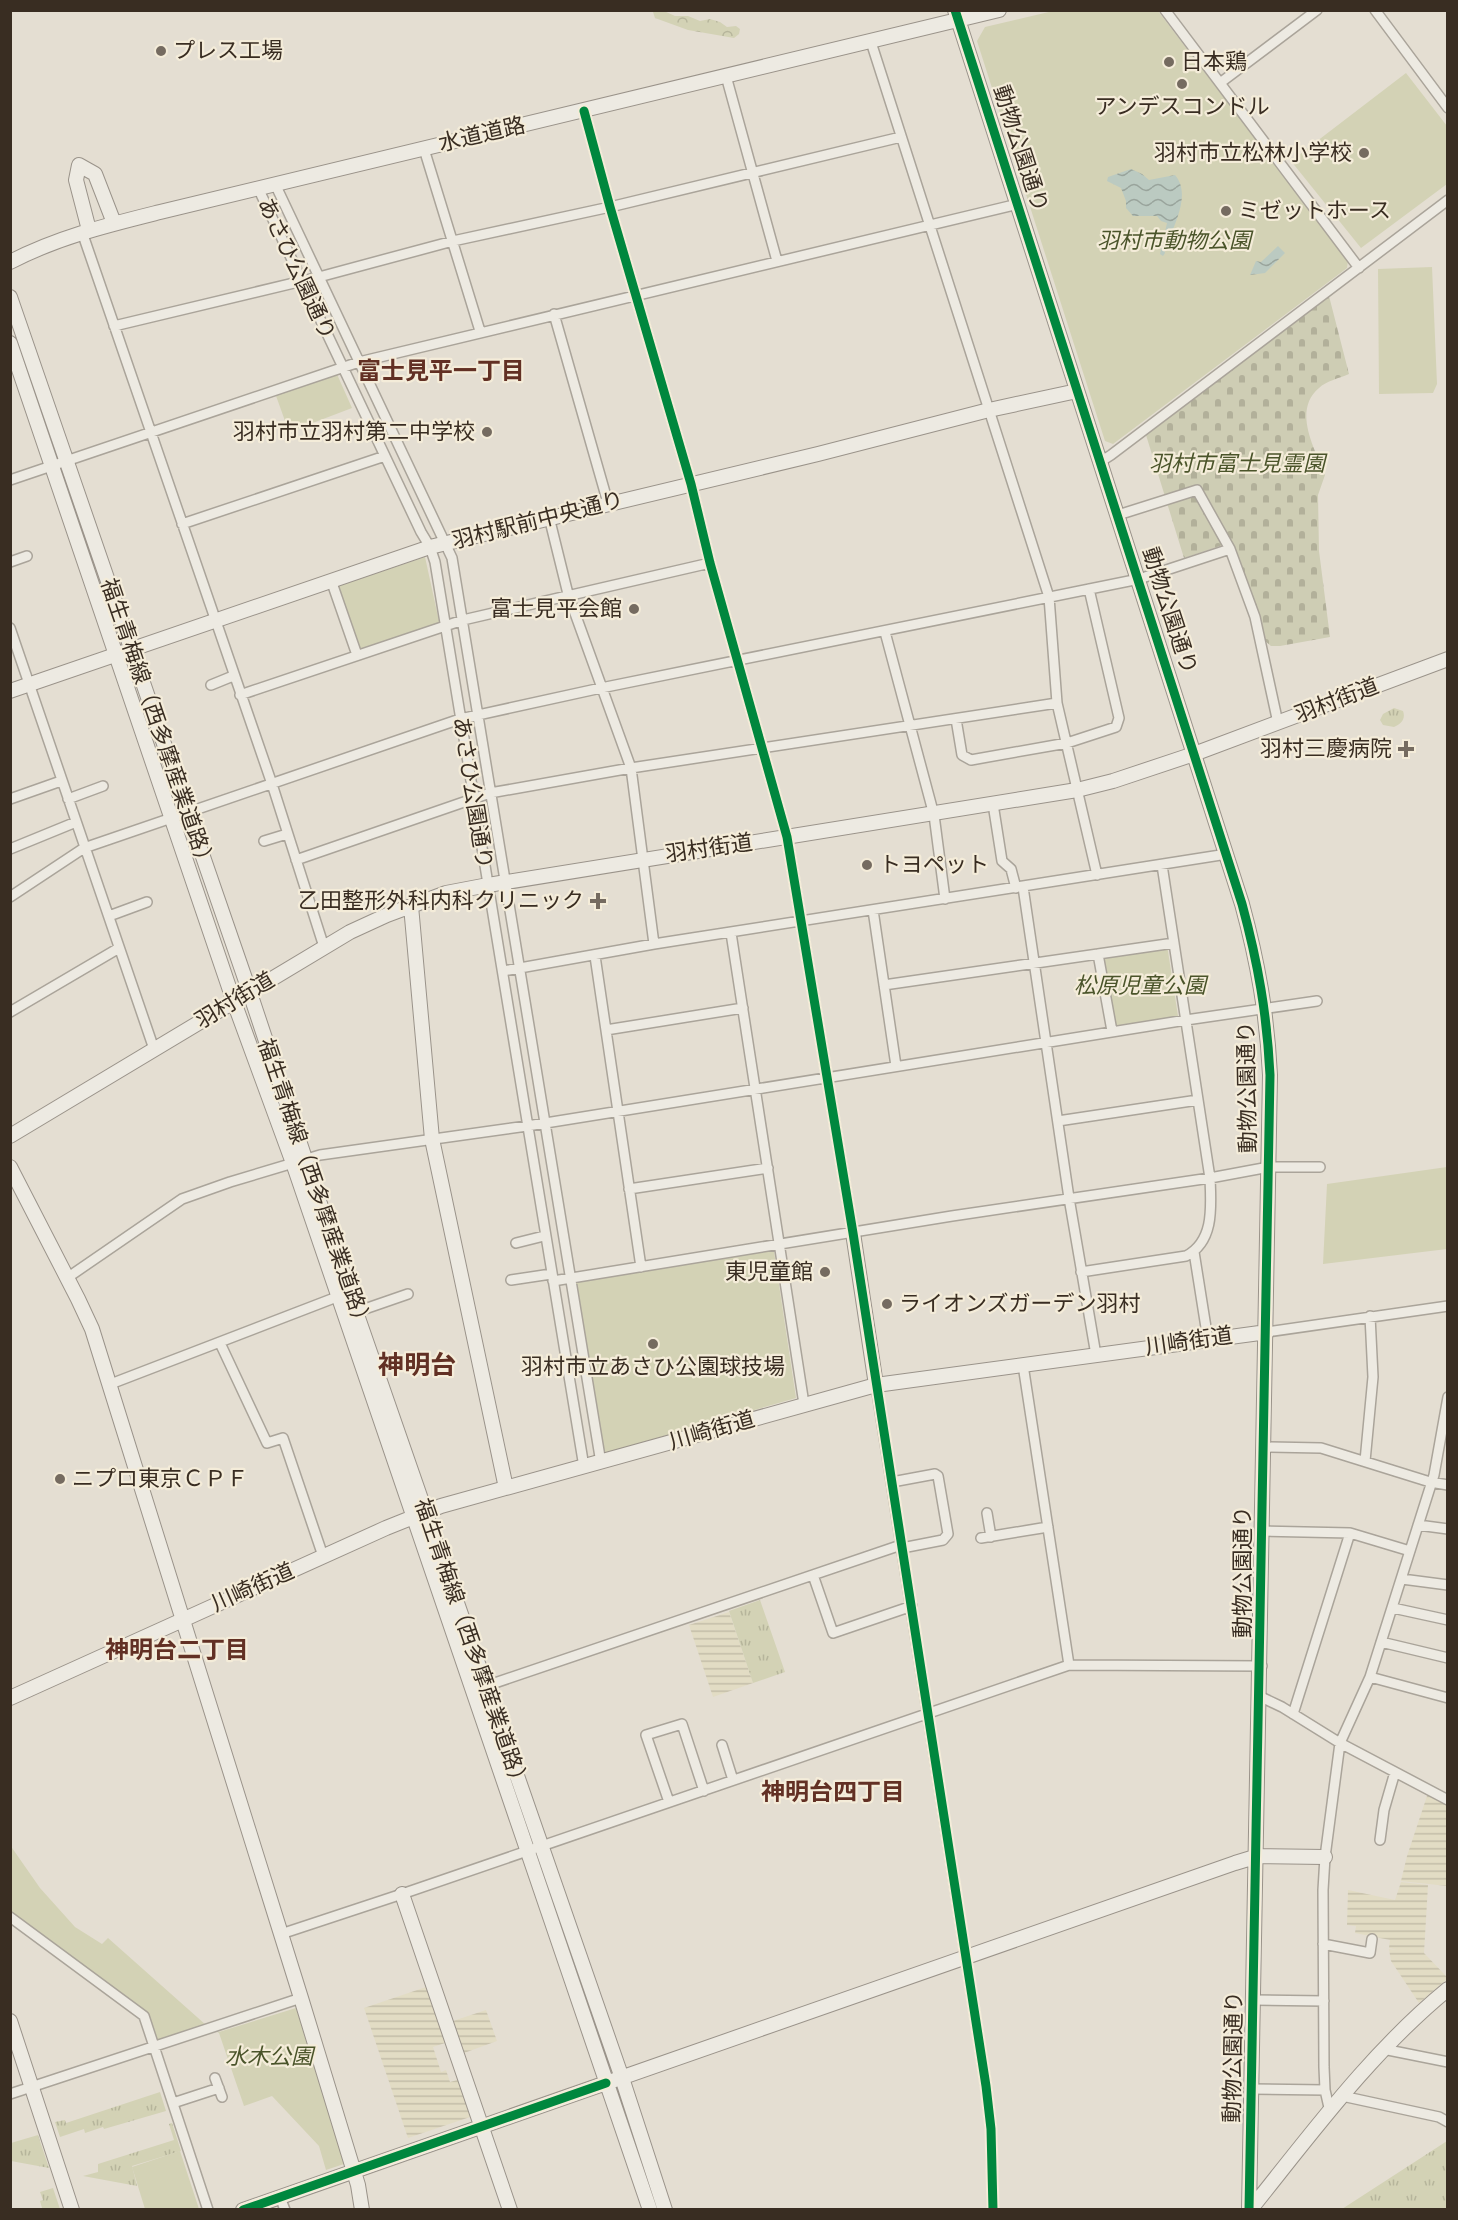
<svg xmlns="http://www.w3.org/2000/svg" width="1458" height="2220" font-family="Spectral,'Noto Sans JP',serif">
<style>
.farmland{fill:url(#farmland-rules)}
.grass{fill:url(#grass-tufts)}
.forest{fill:url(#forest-crowns)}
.cemetery{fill:url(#cemetery-stones)}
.park{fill:#d3d2b5}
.water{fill:url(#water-waves)}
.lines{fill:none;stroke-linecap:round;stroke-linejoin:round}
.street-casing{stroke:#aaa49a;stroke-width:12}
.secondary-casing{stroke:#9a938a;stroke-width:16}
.street{stroke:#edeae2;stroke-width:9}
.secondary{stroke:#edeae2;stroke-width:14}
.cycleway-casing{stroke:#f4ecd9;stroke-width:13}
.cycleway{stroke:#00873e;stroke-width:9}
.poi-dot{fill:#756b60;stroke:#f4ecd9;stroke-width:2}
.labels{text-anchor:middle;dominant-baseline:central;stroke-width:4.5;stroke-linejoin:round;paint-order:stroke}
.poi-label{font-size:22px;fill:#392d22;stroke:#f4ecd9;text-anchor:start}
.street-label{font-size:22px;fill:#392d22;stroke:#f4ecd9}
.park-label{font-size:22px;font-style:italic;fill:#4a542a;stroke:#f4ecd9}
.neighbourhood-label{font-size:24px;font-weight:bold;fill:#623024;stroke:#f4ecd9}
.quarter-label{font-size:26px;font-weight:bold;fill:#623024;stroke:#f4ecd9}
</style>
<defs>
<pattern id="farmland-rules" width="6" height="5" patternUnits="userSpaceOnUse" patternTransform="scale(1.5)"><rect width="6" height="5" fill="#e2dcc4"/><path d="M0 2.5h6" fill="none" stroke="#c3bda8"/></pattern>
<pattern id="grass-tufts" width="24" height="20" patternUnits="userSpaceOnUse" patternTransform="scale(1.5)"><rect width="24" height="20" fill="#d3d2b5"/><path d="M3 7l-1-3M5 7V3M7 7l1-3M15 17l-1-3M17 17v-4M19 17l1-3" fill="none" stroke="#b6b59b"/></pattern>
<pattern id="forest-crowns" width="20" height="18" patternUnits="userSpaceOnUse" patternTransform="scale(1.5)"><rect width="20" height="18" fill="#d3d2b5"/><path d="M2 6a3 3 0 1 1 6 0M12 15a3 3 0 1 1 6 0" fill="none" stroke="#b6b59b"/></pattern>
<pattern id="cemetery-stones" width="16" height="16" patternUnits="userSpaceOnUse" patternTransform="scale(1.5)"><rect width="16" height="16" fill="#cecdb4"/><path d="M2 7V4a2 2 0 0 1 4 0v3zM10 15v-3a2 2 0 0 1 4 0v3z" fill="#b2b09a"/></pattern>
<pattern id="water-waves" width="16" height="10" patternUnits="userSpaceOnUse" patternTransform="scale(1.5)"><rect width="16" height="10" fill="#bbcac1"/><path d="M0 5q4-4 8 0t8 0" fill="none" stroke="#99a49c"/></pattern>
</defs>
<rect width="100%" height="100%" fill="#e4ded2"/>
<path class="farmland" d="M729 1612 753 1683 713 1697 689 1625Z
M1428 1793 1447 1804V1886L1401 1881 1407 1856Z
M1401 1882 1428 1885 1424 1953 1447 1977V1979L1419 2003 1391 1961 1389 1949 1397 1950 1389 1948 1390 1940 1355 1933 1356 1926 1347 1925 1348 1890 1395 1900Z
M429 1986 448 2042 433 2047 441 2072 446 2070 450 2082 461 2079 471 2114 470 2117 408 2138 364 2008Z
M486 2010 497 2041 464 2053 453 2021Z"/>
<path class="grass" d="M1394 708 1403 711C1406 719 1401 724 1394 727L1383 725 1380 720 1383 714Z
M760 1600 785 1672 753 1683 729 1611Z
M160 2092 166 2111 104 2129 103 2127 85 2133 84 2129 60 2137 55 2122 65 2120 66 2123Z
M172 2123 181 2151 132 2166 137 2186 83 2176 98 2172V2164L174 2140 169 2124Z
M38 2135 49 2168 11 2161V2143Z
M1447 2141V2209H1342Z
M53 2188 60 2209H40L42 2208 40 2201 43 2200 40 2192Z"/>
<path class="forest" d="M654 11H664L675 16H688L700 21 710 19 720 22 727 27 736 26 740 29 739 34 734 38 688 30 655 18 653 12Z"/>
<path class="cemetery" d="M1329 296 1349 374C1340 378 1326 381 1319 388 1292 411 1315 449 1325 475L1318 495 1319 551 1330 637 1280 646H1271L1265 641 1232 542 1184 558 1146 435Z"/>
<path class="park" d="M1053 11H1158L1348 260 1347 268 1113 444 1105 441 977 41 985 27Z
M1406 73 1447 126V184L1361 248 1291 161Z
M1432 267 1437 384 1433 393 1379 394 1378 269Z
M336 372 352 408 289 432 275 393Z
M425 557 440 626 357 651 336 587Z
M1167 945 1178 1016 1113 1027 1100 955Z
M1447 1167V1249L1323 1264 1327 1184Z
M773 1245 796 1398 601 1454 570 1281Z
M10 1845 40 1888 75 1927 102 1944 108 1938 206 2025 219 2032 296 2008 344 2164 326 2170 319 2146 272 2096 244 2106 219 2033 205 2025 160 2040 156 2039 145 2013 11 1912Z
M180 2151 199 2209H145L132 2167Z"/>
<path class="water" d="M1131 169 1142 174 1149 180 1175 175C1190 192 1177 219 1170 237 1167 244 1163 247 1165 253L1163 256 1160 254 1167 223 1161 221 1157 216H1133L1126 208V201L1121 188 1107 181 1108 177Z
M1278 246 1285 253 1265 273 1250 275 1256 261 1261 262Z"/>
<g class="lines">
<g class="street-casing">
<path id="street" d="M1165 10 1359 268
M1375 10 1448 108
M871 42 1049 597 1057 703 1097 875
M726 76 777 261
M1220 83 1317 10
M584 111 610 207 691 484 710 563 787 837 853 1233
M424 149 480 331
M275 184 452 558 601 1463
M258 188 421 532 430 547 435 562 584 1467
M82 232 272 784 324 947
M554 314 608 503
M114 326 319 277 453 241 610 207 901 137
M1100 462 1111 455 1448 200
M10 480 359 362 1018 204
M1118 515 1197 490 1230 549 1255 617 1278 723
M549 517 568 594 631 768 654 944
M182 524 385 456
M10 562 27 556
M331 580 357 655
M10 628 154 1049
M885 632 934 815 945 899
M211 685 233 676
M240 695 463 620 710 563
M956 719 962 755 971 760 1067 743 1116 727 1119 718 1089 589
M10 799 61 781
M68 799 103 786
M993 804 1002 861 1011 869 1016 888
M264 841 287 834
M10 849 76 822
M296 860 490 793 631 768 1057 703
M1023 887 1069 1198 1096 1355
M10 897 84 848 460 719 601 688 1139 579 1230 549
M873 910 896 1066
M109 916 147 902
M731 933 804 1404
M1098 954 1112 1031
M595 956 641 1267
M503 971 654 944 1227 854
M884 985 1174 943
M10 1012 119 948
M606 1030 743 1008
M1058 1121 1198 1100
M629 1189 768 1168
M516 1243 544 1236
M1194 1252 1208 1340
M1081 1272 1186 1256C1215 1241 1211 1205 1210 1178L1162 865
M67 1278 182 1199 230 1182 320 1155 527 1126 1186 1020 1317 1001
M511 1280 551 1274
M553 1281 952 1216 1210 1178 1269 1167H1320
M356 1312 408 1294
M1267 1332 1448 1306
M220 1343 267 1443 283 1438 323 1556
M1023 1365 1069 1665
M108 1385 342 1295
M876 1385 986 2086 991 2129 993 2210
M1264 1447 1321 1448 1430 1482 1448 1485
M1365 1461 1373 1377 1370 1316
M892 1482 935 1474 938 1476 948 1534 943 1540 902 1548
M987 1513 991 1537
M1418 1525 1448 1529
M1262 1531 1350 1533 1410 1551
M981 1538 1048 1527
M813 1575 833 1633 912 1606
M1402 1579 1448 1585
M1393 1608 1448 1620
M1381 1642 1448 1658
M1370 1677 1448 1698
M483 1687 901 1545
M1261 1697 1282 1707 1340 1743 1448 1800
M1293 1714 1350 1533
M722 1745 733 1780
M669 1802 646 1735 682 1724 704 1791
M1380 1840 1384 1810 1395 1772
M10 1917 144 2016 208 2210
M281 1934 402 1894 1069 1665 1262 1666
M1323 1944 1370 1953 1372 1939
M1254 2000 1324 2001
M1383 2049 1448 2062
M215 2078 222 2097
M1252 2089 1325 2090
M10 2094 301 1998
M1342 2096 1439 2117 1448 2122
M173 2103 219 2088
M1330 2112 1325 2090 1324 2067 1323 1890 1325 1857 1340 1743 1370 1677 1434 1475 1448 1397
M280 2197 285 2210"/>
</g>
<g class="secondary-casing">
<path id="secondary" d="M955 10 1242 904C1258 963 1267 1014 1270 1075 1265 1453 1259 1831 1249 2210
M89 230 76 180 79 165 95 174 114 223
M10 262C58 237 108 225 160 212L999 10
M10 297 250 993 356 1312 622 2078 665 2210
M10 343 234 1002 293 1163 650 2210
M10 691 430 547 818 454 989 410 1077 391
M411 906 432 1139 506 1488
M10 1136 350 932 387 915 446 893 488 885 1077 790 1113 781 1194 754 1448 659
M10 1167 78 1299 92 1329 301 1998 358 2185 362 2210
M853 1233 876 1385
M10 1698 386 1528 441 1506 876 1385 1267 1332
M402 1894 510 2210
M10 2021 72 2210
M243 2210 1235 1863 1258 1856 1325 1857
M1250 2210C1312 2133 1371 2052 1448 1989"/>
</g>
<use href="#street" class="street"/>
<use href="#secondary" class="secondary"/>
<g class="cycleway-casing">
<path id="cycleway" d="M955 10 1242 904C1258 963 1267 1014 1270 1075 1265 1453 1259 1831 1249 2210
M584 111 610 207 691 484 710 563 787 837 853 1233 986 2086 991 2129 993 2210
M243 2210 606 2083"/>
</g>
<use href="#cycleway" class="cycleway"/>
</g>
<g class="poi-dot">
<circle cx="161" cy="51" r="6"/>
<circle cx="1169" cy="62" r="6"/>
<circle cx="1182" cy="84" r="6"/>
<circle cx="1364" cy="153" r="6"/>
<circle cx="1226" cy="211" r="6"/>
<circle cx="487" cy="432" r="6"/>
<circle cx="634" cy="609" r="6"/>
<path d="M1403 740h6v6h6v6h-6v6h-6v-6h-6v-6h6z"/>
<circle cx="867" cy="865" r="6"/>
<path d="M595 892h6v6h6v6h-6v6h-6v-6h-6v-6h6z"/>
<circle cx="825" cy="1272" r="6"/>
<circle cx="887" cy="1304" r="6"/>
<circle cx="653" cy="1344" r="6"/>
<circle cx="60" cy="1479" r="6"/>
</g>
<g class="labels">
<g class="poi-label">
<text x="173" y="51">プレス工場</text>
<text x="1181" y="62">日本鶏</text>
<text x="1182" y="107" text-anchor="middle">アンデスコンドル</text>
<text x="1352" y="153" text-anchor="end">羽村市立松林小学校</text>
<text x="1238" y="211">ミゼットホース</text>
<text x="475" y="432" text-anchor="end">羽村市立羽村第二中学校</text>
<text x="622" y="609" text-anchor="end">富士見平会館</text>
<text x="1392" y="749" text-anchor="end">羽村三慶病院</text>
<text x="879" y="865">トヨペット</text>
<text x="584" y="901" text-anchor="end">乙田整形外科内科クリニック</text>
<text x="813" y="1272" text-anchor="end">東児童館</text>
<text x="899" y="1304">ライオンズガーデン羽村</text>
<text x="653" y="1367" text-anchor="middle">羽村市立あさひ公園球技場</text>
<text x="72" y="1479">ニプロ東京ＣＰＦ</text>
</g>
<g class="street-label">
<text transform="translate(482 135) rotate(-13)">水道道路</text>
<text transform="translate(1020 149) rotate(72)">動物公園通り</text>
<text transform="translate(296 269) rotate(65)">あさひ公園通り</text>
<text transform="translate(538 521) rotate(-14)">羽村駅前中央通り</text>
<text transform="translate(1169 611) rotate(72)">動物公園通り</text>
<text transform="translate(1337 701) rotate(-21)">羽村街道</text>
<text transform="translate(157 725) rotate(71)">福生青梅線（西多摩産業道路）</text>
<text transform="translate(472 793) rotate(81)">あさひ公園通り</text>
<text transform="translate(709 849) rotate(-8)">羽村街道</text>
<text transform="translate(235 1001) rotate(-31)">羽村街道</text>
<text transform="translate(1248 1087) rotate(-91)">動物公園通り</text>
<text transform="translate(314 1185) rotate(71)">福生青梅線（西多摩産業道路）</text>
<text transform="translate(1189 1342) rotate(-8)">川崎街道</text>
<text transform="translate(712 1431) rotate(-16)">川崎街道</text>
<text transform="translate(1243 1572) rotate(-90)">動物公園通り</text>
<text transform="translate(253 1588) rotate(-24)">川崎街道</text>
<text transform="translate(471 1645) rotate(71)">福生青梅線（西多摩産業道路）</text>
<text transform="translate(1234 2057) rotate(-89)">動物公園通り</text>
</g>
<g class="park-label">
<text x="1174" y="241">羽村市動物公園</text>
<text x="1237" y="464">羽村市富士見霊園</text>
<text x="1140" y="986">松原児童公園</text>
<text x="269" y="2057">水木公園</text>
</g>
<g class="neighbourhood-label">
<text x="441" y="372">富士見平一丁目</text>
<text x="177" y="1651">神明台二丁目</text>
<text x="833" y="1793">神明台四丁目</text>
</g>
<g class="quarter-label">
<text x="417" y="1366">神明台</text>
</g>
</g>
<rect width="1458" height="2220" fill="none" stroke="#392d22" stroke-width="24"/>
</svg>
